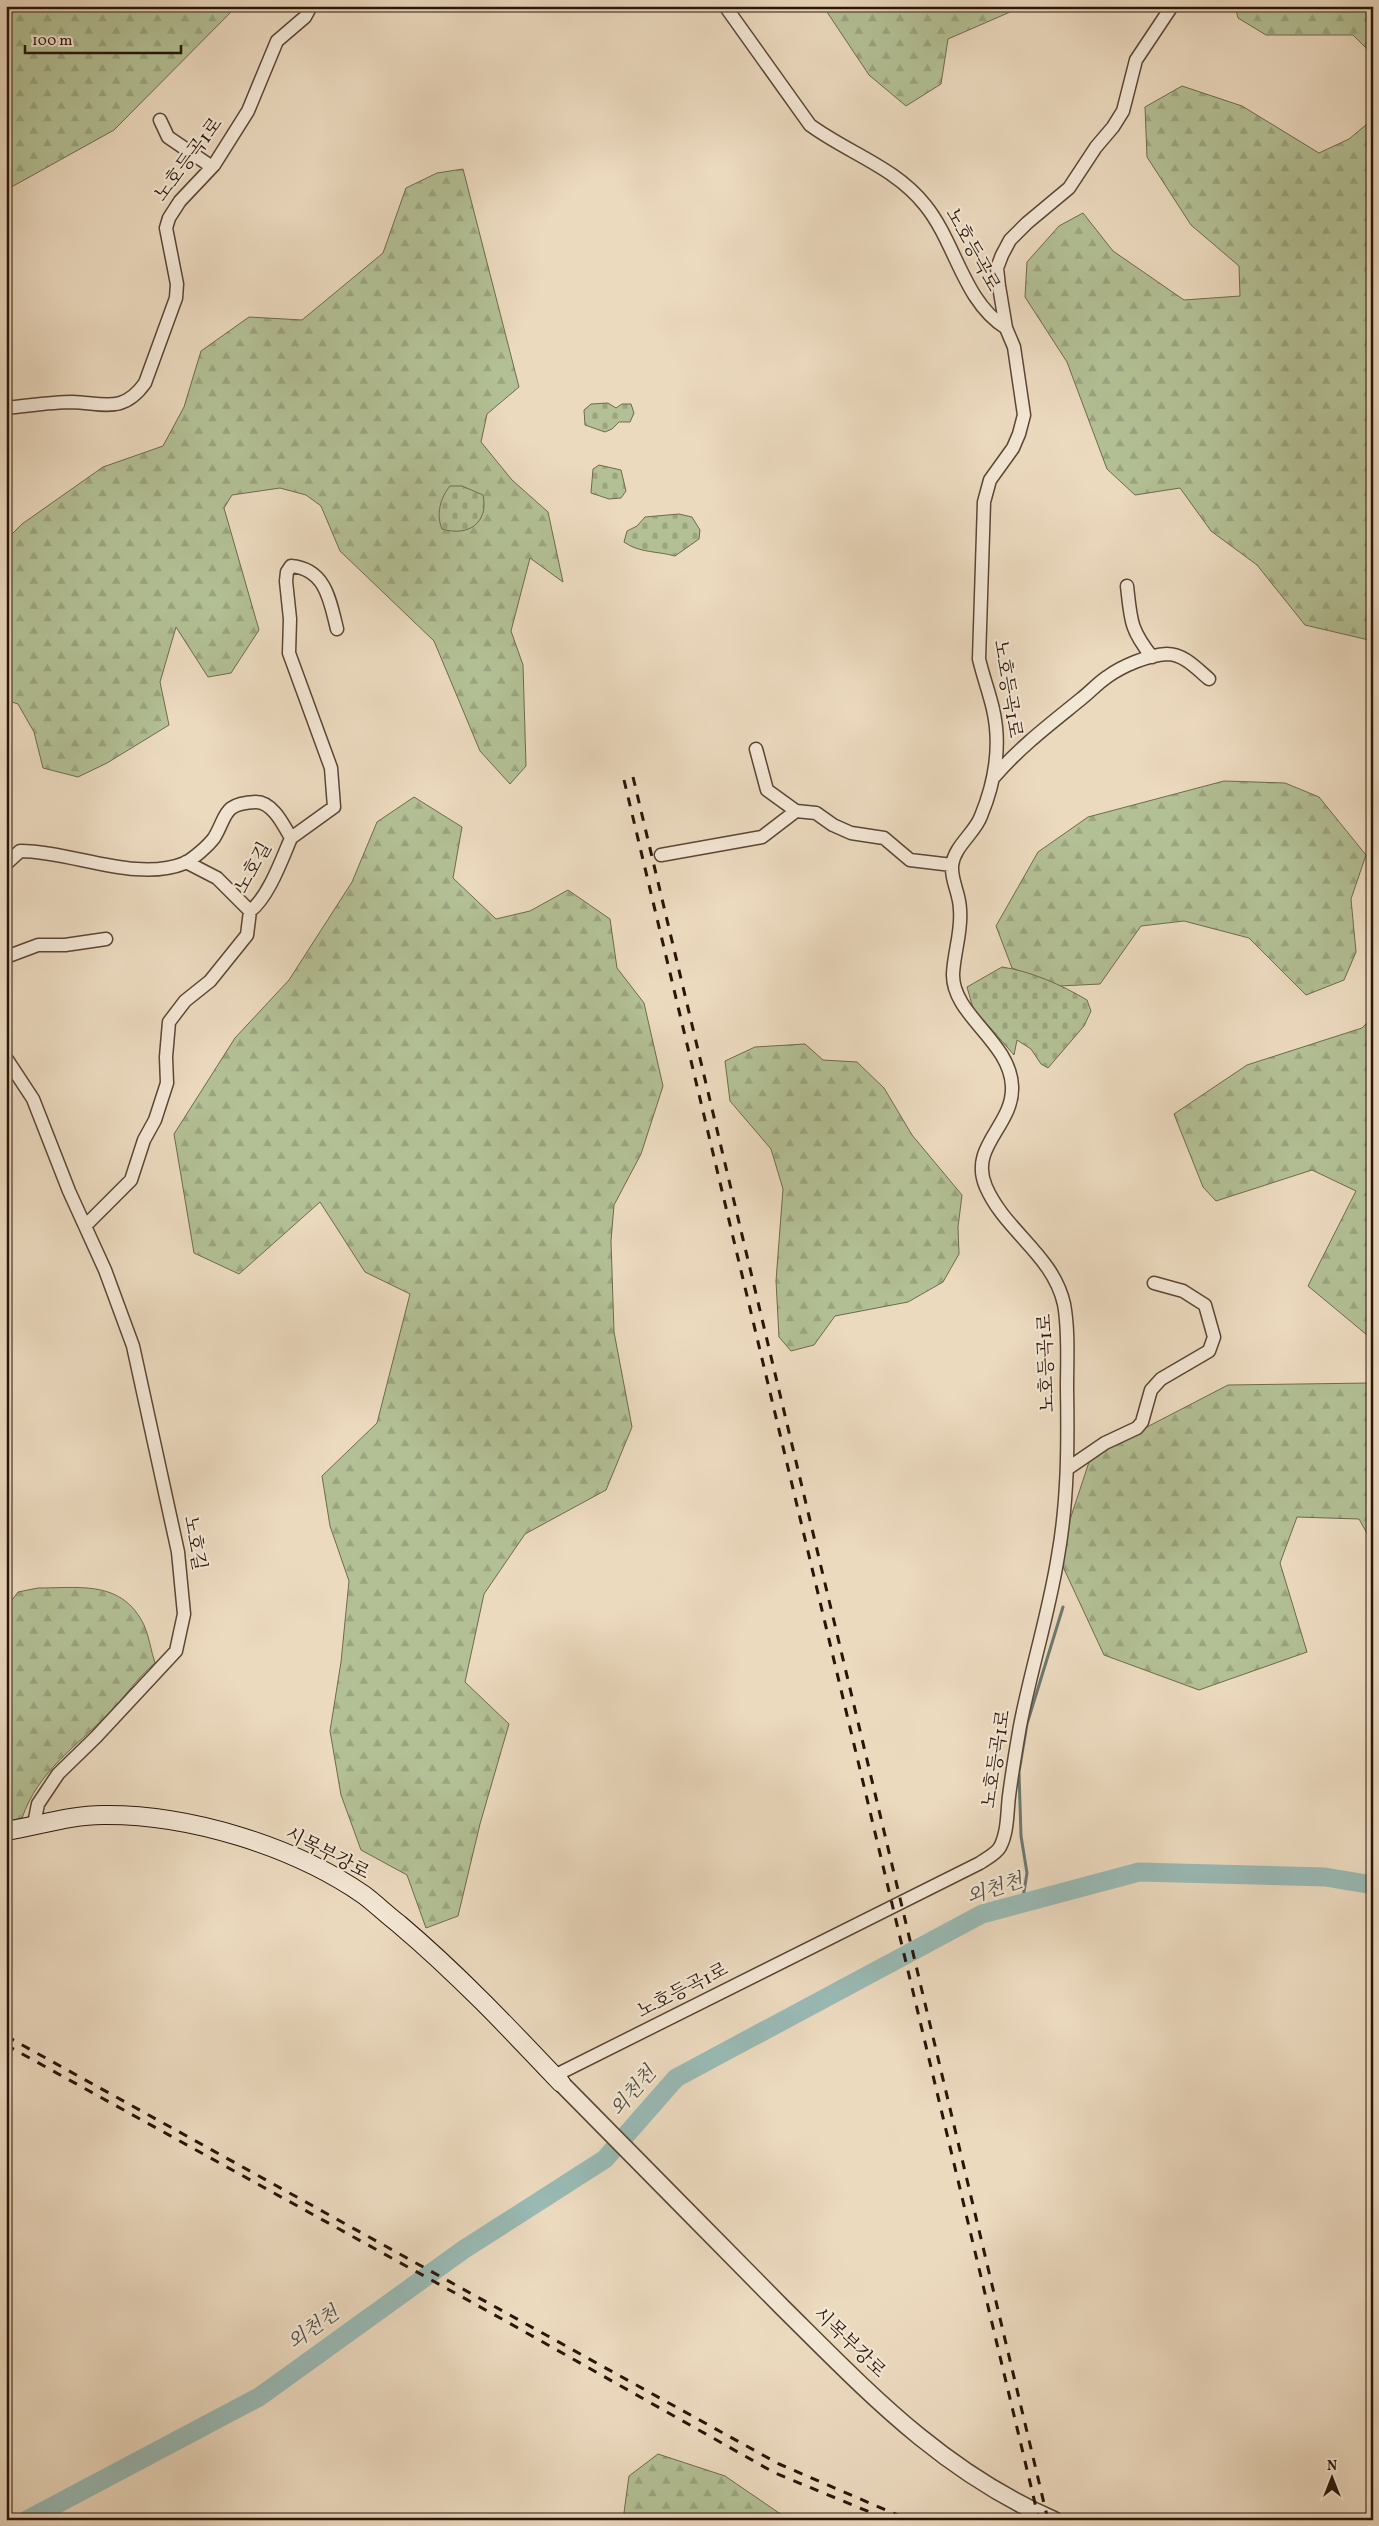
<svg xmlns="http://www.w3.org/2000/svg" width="1379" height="2526" font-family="Vollkorn,'Noto Serif KR',serif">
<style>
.forest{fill:url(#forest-firs);stroke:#6e6a4e}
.cemetery{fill:url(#cemetery-stones);stroke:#6e6a4e}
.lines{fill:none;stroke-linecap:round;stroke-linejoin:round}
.stream{stroke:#6c7870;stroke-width:3}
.river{stroke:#99bab5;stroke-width:19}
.minor-casing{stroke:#5a4636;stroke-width:15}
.tertiary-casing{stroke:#5a4636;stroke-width:19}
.secondary-casing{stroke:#291508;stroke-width:20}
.minor{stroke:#f3e7d5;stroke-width:12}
.tertiary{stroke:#f3e7d5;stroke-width:16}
.secondary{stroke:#f3e7d5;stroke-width:18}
.rail{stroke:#291508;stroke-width:3;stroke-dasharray:9 9;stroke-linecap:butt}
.labels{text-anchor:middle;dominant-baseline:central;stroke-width:4.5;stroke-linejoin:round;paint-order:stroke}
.street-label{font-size:19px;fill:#291508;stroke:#f3e7d5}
.water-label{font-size:20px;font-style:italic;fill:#504f45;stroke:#f3e7d5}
</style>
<defs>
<pattern id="forest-firs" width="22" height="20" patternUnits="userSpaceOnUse" patternTransform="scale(1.25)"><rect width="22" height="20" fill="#b3c095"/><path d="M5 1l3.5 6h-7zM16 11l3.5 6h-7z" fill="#9aa47f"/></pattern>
<pattern id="cemetery-stones" width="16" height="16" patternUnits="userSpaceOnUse" patternTransform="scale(1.25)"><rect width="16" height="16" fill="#b3c095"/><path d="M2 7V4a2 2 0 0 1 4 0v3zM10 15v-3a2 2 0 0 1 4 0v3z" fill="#9aa47f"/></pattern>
</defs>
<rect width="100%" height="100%" fill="#ecdabf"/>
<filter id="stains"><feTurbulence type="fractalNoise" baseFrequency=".004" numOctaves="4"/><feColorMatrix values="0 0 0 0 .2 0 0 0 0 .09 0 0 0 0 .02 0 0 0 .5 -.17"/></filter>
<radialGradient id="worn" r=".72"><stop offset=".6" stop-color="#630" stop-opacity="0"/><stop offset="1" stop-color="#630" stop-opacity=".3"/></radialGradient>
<path class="forest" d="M6 6H237L114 130 6 190Z
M823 6H1024L948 39 941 84 906 106 869 75Z
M1235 6H1373V55L1353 35H1266L1238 18Z
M1182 86 1242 106 1319 153 1349 139 1373 119V641L1305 625 1257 565 1211 531 1180 488 1135 495 1107 469 1067 362 1025 297 1027 262 1059 226 1083 213 1113 251 1184 300 1240 296 1239 266 1191 225 1147 157 1145 107Z
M463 169 519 387 487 414 481 442 512 480 548 512 563 582 530 558 511 631 523 665 526 766 510 784 480 751 434 641 340 551 321 506 306 495 280 488 232 495 224 508 259 630 231 673 208 677 176 627 160 682 169 725 107 763 78 777 43 768 34 732 18 704 6 700V540L22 524 103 467 163 446 184 407 201 351 249 317 302 320 383 253 406 188 437 173Z
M1224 781 1285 783 1319 797 1366 855 1351 899 1356 952 1344 980 1306 995 1249 938 1184 921 1141 926 1100 984 1059 986 1012 968 996 926 1038 852 1088 817Z
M414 797 462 827 453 878 496 919 530 911 568 890 610 919 617 968 644 1003 663 1086 641 1154 614 1205 611 1241 614 1332 632 1427 606 1490 525 1534 484 1594 465 1682 509 1724 480 1824 458 1916 426 1928 407 1875 361 1850 341 1795 330 1731 341 1662 349 1581 330 1526 322 1476 377 1423 410 1294 365 1272 320 1202 239 1274 194 1253 174 1134 235 1038 289 980 352 882 377 822Z
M1373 1017V1340L1308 1286 1356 1191 1312 1170 1216 1201 1203 1187 1174 1114 1247 1065 1362 1028Z
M805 1044 823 1060 857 1062 884 1088 912 1135 962 1195 958 1227 959 1254 943 1282 908 1302 835 1316 814 1345 791 1351 779 1337 776 1281 783 1189 771 1149 730 1101 725 1061 755 1047Z
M1373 1345V1544L1359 1519 1297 1517 1280 1563 1307 1652 1199 1690 1104 1655 1058 1556 1091 1456 1228 1385 1370 1383Z
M38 1588C81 1588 122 1580 144 1625 149 1636 151 1651 155 1663 137 1678 125 1697 109 1713 75 1748 39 1770 22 1818L6 1822V1608L18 1592Z
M658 2454 725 2476 782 2515 785 2520H623L629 2476Z"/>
<path class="cemetery" d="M608 403 616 408 622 404H631L634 413 630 422H619L612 429 605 432 585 425 584 410 591 404Z
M599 465 621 470 626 491 621 498 609 499 591 493 593 469Z
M450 486H462L483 495C489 523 468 537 442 529 436 515 440 498 450 486Z
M679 514 692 517 700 530 699 539 675 556C657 551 639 553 624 542L627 531 637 526 645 517Z
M1002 967C1030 971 1062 985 1087 1000L1091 1011 1084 1026 1048 1068 1041 1064 1031 1049 1017 1040 1014 1055 973 1008 967 987Z"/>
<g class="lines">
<path class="stream" d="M1022 1904 1027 1873 1021 1836 1019 1772 1027 1724 1063 1607"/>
<path class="river" d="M27 2520 259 2397 463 2250 605 2159 676 2078 982 1914 1139 1872 1325 1877 1373 1885"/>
<g class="minor-casing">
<path id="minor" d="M725 6 810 125C848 153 895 167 925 205 956 243 963 301 1006 328
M160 120 168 137 212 167
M6 408C28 406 50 402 72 402 104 403 123 414 145 383L176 298 177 284 166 228 169 218 180 201 214 165 248 111 277 41 305 17 311 6
M1127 586C1131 621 1130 629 1152 657
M756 749 767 790 796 811 816 813 833 825 851 833 884 838 910 860 952 865
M994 777C1021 746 1049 725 1081 699 1090 692 1098 683 1107 677 1122 666 1148 655 1167 654 1184 654 1197 669 1209 679
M291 838 334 807 331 768 289 653 290 619 286 581 287 572 291 566C326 569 330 601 337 629
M661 855 762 837 796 811
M186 862 217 878 250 911
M6 864 20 851C72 851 136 883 185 863 193 859 208 846 214 838 227 817 222 803 256 802 273 802 284 826 291 838 282 859 268 898 250 911L247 935 210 981 185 1001 169 1022 166 1057 167 1083 155 1120 144 1140 131 1180 85 1226
M6 957 38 945H65L106 939
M6 1058 33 1099 69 1191 105 1270 133 1346 178 1552 184 1614 176 1651 96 1737 58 1774 38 1804 34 1824
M1067 1469 1105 1443 1137 1428 1142 1422 1151 1390 1161 1379 1209 1351 1214 1337 1205 1305 1183 1291 1154 1283
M554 2076 980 1863C987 1858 996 1854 1000 1847 1008 1832 1007 1812 1009 1796 1012 1773 1016 1749 1020 1726 1031 1669 1049 1613 1058 1556 1068 1500 1068 1444 1067 1388 1067 1361 1069 1331 1064 1304 1053 1255 1005 1231 986 1187 968 1146 1014 1126 1012 1086 1010 1041 952 1015 953 974 954 952 962 931 960 910 960 894 951 881 952 866 954 846 975 833 981 816 995 782 1001 744 993 709 989 692 983 676 979 659L984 502 990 480 1013 448 1019 434 1024 415 1014 347 1006 328 999 286 997 268 1002 255 1010 240 1027 223 1069 188 1096 147 1113 127 1123 111 1136 60 1172 6"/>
</g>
<g class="tertiary-casing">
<path id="tertiary" d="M561 2083C635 2157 708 2233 782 2307 867 2391 941 2471 1054 2520"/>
</g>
<g class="secondary-casing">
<path id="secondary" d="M6 1831C38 1826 70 1815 103 1815 189 1814 293 1846 364 1895 376 1904 387 1915 399 1924 457 1973 509 2028 561 2083"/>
</g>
<use href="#minor" class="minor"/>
<use href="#tertiary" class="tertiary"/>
<use href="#secondary" class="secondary"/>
<path class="rail" d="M633 777 1048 2520
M624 780 1039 2520
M6 2036 779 2464 909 2520
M6 2045 502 2319 775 2473 889 2520"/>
</g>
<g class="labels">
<g class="street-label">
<text transform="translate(189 160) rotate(-53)">노호등곡1로</text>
<text transform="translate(972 250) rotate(61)">노호등곡로</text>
<text transform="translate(1007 689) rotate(81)">노호등곡1로</text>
<text transform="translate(254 868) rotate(-61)">노호길</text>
<text transform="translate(1047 1363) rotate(-92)">노호등곡1로</text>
<text transform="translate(194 1543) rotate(80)">노호길</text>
<text transform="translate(997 1759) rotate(-81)">노호등곡1로</text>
<text transform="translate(327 1854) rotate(27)">시목부강로</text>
<text transform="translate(683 1991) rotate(-27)">노호등곡1로</text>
<text transform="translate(849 2343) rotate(44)">시목부강로</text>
</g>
<g class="water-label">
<text transform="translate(995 1890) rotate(-18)">외천천</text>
<text transform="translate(634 2092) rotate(-49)">외천천</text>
<text transform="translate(314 2329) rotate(-36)">외천천</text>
</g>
</g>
<rect width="1379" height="2526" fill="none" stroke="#ecdabf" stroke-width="25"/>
<rect x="8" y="8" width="1364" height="2511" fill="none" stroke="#291508" stroke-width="2.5"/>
<rect x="12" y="12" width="1354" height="2501" fill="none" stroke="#291508"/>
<g transform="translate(1332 2478)" stroke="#f3e7d5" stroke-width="4" paint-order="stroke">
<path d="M0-4L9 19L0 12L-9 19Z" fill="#291508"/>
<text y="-8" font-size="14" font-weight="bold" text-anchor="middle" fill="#291508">N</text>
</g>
<path d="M25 45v8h156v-8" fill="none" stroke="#291508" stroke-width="2.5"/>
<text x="32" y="45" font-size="15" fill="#291508" stroke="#f3e7d5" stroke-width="4" paint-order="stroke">100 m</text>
<rect width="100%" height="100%" filter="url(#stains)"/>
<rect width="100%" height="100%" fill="url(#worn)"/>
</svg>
